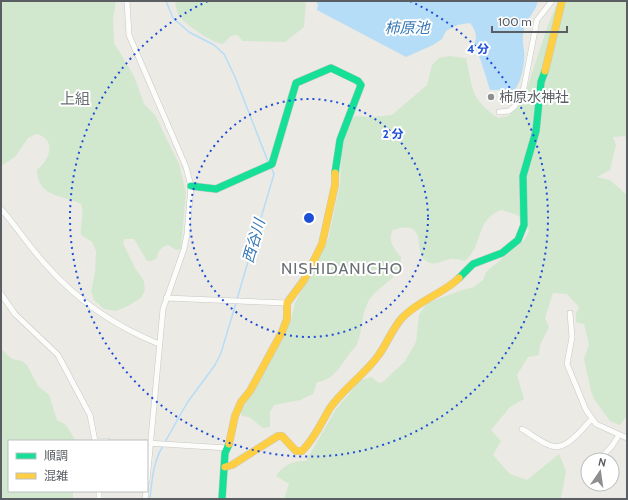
<svg xmlns="http://www.w3.org/2000/svg" width="628" height="500" font-family="Cabin,'Noto Sans JP',sans-serif">
<style>
.green{fill:#d2e8ce}
.water{fill:#b6ddf7}
.lines{fill:none;stroke-linecap:round;stroke-linejoin:round}
.stream{stroke:#b6ddf7;stroke-width:1.5}
.street-casing{stroke:#c7c7c5;stroke-width:6}
.fast-casing{stroke:#c7c8c6;stroke-width:8}
.slow-casing{stroke:#c7c8c6;stroke-width:8}
.street{stroke:#fcfcfb;stroke-width:5}
.fast{stroke:#16e098;stroke-width:7}
.slow{stroke:#ffcf43;stroke-width:7}
.ring{fill:none;stroke:#1d4ed8;stroke-width:2;stroke-dasharray:2 4}
.poi-dot{fill:#8d8f90;stroke:#fff;stroke-width:1.5}
.labels{text-anchor:middle;dominant-baseline:central;stroke-width:4;stroke-linejoin:round;paint-order:stroke}
.poi-label{font-size:14px;fill:#5a5e63;stroke:#fff;text-anchor:start}
.water-label{font-size:15px;font-style:italic;fill:#3878b7;stroke:#fff}
.neighbourhood-label{font-size:15px;fill:#6b7075;stroke:#fff}
.quarter-label{font-size:16px;letter-spacing:1px;fill:#6b7075;stroke:#fff}
.centre{fill:#1d4ed8;stroke:#fff;stroke-width:2}
.ring-label{font-size:12px;text-anchor:middle;font-weight:bold;fill:#1d4ed8;stroke:#fff;stroke-width:4;stroke-linejoin:round;paint-order:stroke}
</style>
<rect width="100%" height="100%" fill="#ebeae4"/>
<path class="green" d="M1 1H116L113 18 114 43 134 76 144 104 155 115 179 164 186 192 181 249 176 250 168 245C161 247 158 251 157 258L152 261H147L134 239H124L123 243 135 268 144 281 145 290 141 298 128 306 116 311 104 309 94 300 91 291 95 273 96 251 92 242 81 235C80 223 85 215 81 204 61 194 38 198 37 170 50 160 57 139 36 134L28 138 15 157 1 166Z
M175 1H306L304 27 285 42 243 41 237 35 231 36 223 44C213 43 182 23 178 14 176 10 176 5 175 1Z
M558 1H627V146L625 136 613 137 616 145 610 170 597 177 610 180 627 195V416L620 425 610 421 594 399 591 391 584 359 589 344 584 324 576 322V314L579 307 567 294 553 293 545 318 549 327 540 345 539 355 528 357 517 375 524 399 510 407 491 430 501 441 493 455 510 474 527 480 559 454 566 471 561 499H284L289 484 276 476C283 465 294 460 306 461L336 409 361 380 371 377 379 383 383 382 405 361 416 342 419 315 427 303 462 290 474 287 483 280 486 272 522 242C540 223 518 214 501 210 475 220 484 245 465 261 461 260 454 258 450 259 443 260 433 267 426 261 412 252 430 218 393 230 387 240 394 249 401 257 402 280 377 285 368 302 361 316 363 330 357 344 356 347 352 350 350 353 341 365 333 381 317 382L313 394 300 400 274 405 270 412V427L263 428 249 417 242 416 240 412 241 407 283 339 291 320 295 303 328 240 340 184 341 152 350 122 355 116 371 117 392 115 427 85 432 65 439 58 450 56 466 58C473 90 470 98 498 118L508 116 522 103 548 25Z
M1 349 12 359 22 361 27 365 38 386 49 395 57 420 66 425 76 441H9V491H73V499H1Z"/>
<path class="water" d="M316 1H538C536 11 527 18 524 29 522 37 523 43 524 51 525 64 522 79 515 90H490L480 58 472 48C478 39 477 32 470 23L457 25 446 31 442 39 433 45 406 57 317 10 318 5Z"/>
<g class="lines">
<path class="stream" d="M166 1 173 18 189 32 214 45 224 54 235 77 269 164
M237 299 274 174 271 167
M165 442 187 403 215 365 221 353 236 303
M150 499C152 480 153 462 163 446"/>
<g class="street-casing">
<path id="street" d="M127 1 129 35 186 167 191 186 187 234 184 249 163 309 147 481
M499 112 509 111 515 106 524 87 537 20 552 1
M1 209C17 227 30 248 47 266 77 300 117 327 159 344
M1 294 15 314 58 355 90 415 95 441
M166 298 287 303
M570 313 572 337 567 364 586 410 596 424 627 438
M522 429C531 434 539 441 549 445 565 453 581 430 591 420
M95 441H107
M147 443 227 448
M599 460 612 446 619 435
M99 491V499
M145 499 146 491"/>
</g>
<g class="fast-casing">
<path id="fast" d="M191 186 216 189 272 164 296 83 331 68 358 81 361 85 340 140 335 173
M459 278 473 264 502 253 518 240 524 225 523 176 536 131 541 82 545 71
M222 499 225 453 229 444"/>
</g>
<g class="slow-casing">
<path id="slow" d="M545 71 562 1
M229 444 235 416 241 402 250 391 282 332 287 319V303L304 280 322 244 335 185V173
M225 467 232 465 278 436H282L296 451H302C315 438 321 423 330 408 343 389 364 375 378 356 387 344 392 329 402 318 420 299 443 294 459 278"/>
</g>
<use href="#street" class="street"/>
<use href="#fast" class="fast"/>
<use href="#slow" class="slow"/>
</g>
<g class="ring">
<circle cx="309" cy="218" r="119"/>
<path d="M410 1A239 239 0 1 1 208 1"/>
</g>
<circle class="poi-dot" cx="491" cy="97" r="4"/>
<g class="labels">
<g class="poi-label">
<text x="499" y="97">柿原水神社</text>
</g>
<g class="water-label">
<text x="407" y="28">柿原池</text>
<text transform="translate(254 241) rotate(-74)">西谷川</text>
</g>
<g class="neighbourhood-label">
<text x="75" y="99">上組</text>
</g>
<g class="quarter-label">
<text x="342" y="268">NISHIDANICHO</text>
</g>
</g>
<circle cx="309" cy="218" r="6" class="centre"/>
<g class="ring-label">
<text x="478" y="53">4 分</text>
<text x="393" y="138">2 分</text>
</g>
<rect width="628" height="500" fill="none" stroke="#5a5e63" stroke-width="4"/>
<rect x="8" y="440" width="140" height="52" fill="#ffffff" stroke="#bdbfc1"/>
<rect x="16" y="453" width="20" height="6" fill="#16e098" stroke="#bdbfc1"/>
<text x="44" y="460" font-size="12" fill="#5a5e63">順調</text>
<rect x="16" y="473" width="20" height="6" fill="#ffcf43" stroke="#bdbfc1"/>
<text x="44" y="480" font-size="12" fill="#5a5e63">混雑</text>
<g transform="translate(600 472) rotate(13)"><circle r="19" fill="#ffffff" stroke="#bdbfc1"/>
<path d="M0-3L7 15L0 10L-7 15Z" fill="#8d8f90"/>
<text y="-6" font-size="11" font-weight="bold" text-anchor="middle" fill="#5a5e63">N</text>
</g>
<path d="M492 26v6h75v-6" fill="none" stroke="#5a5e63" stroke-width="2"/>
<text x="498" y="26" font-size="12" fill="#5a5e63" stroke="#ffffff" stroke-width="3" paint-order="stroke">100 m</text>
</svg>
